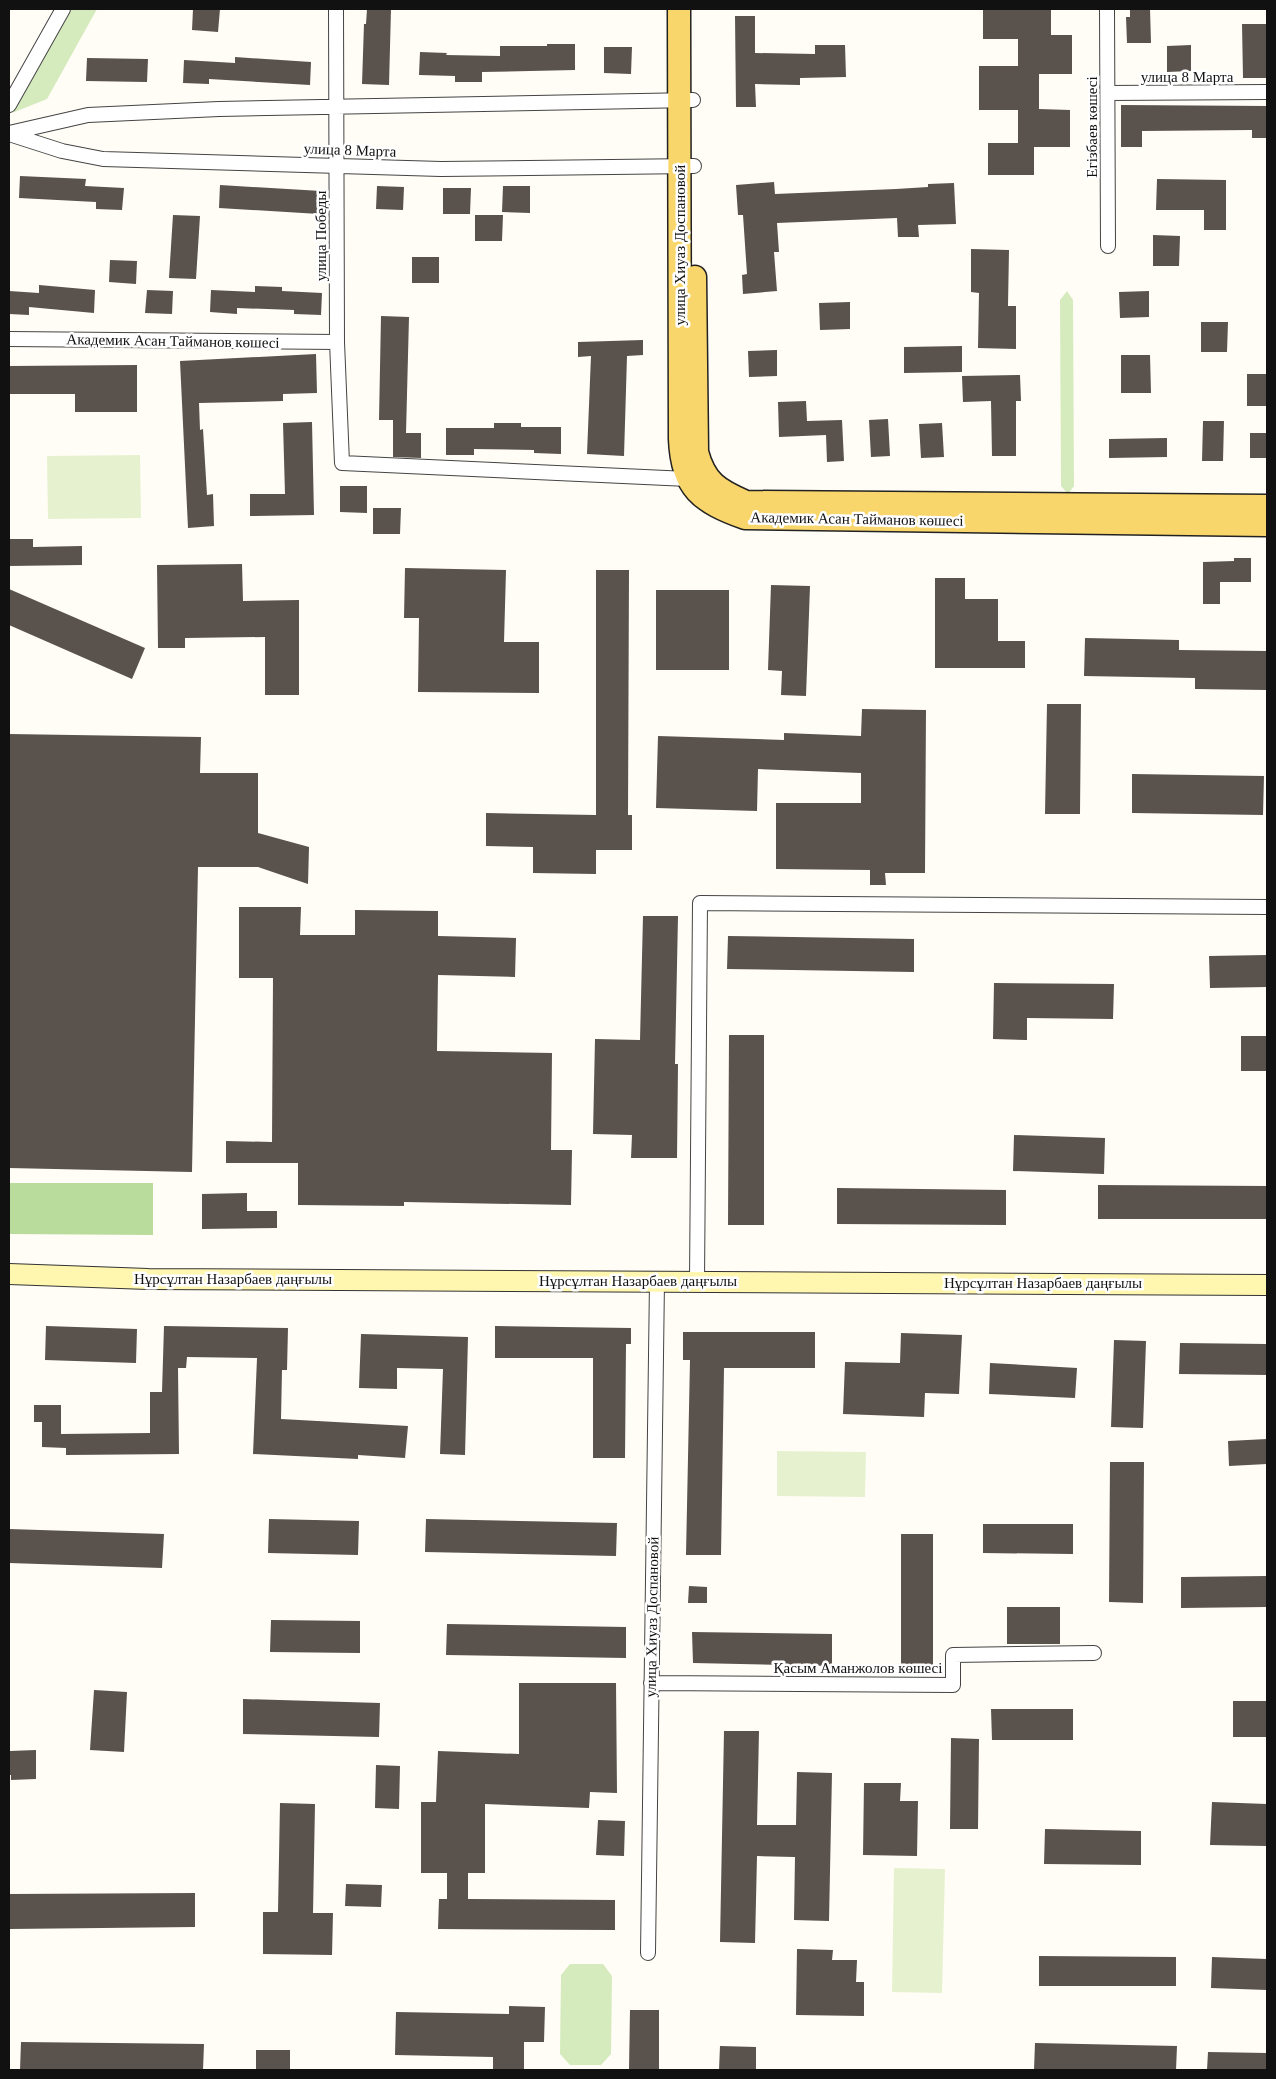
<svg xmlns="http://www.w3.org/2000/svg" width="1276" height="2079" font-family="Georgia,serif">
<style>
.green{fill:#d5ebbd}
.forest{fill:#b9dc9c}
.pitch{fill:#e6f2cf}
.building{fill:#5a524d}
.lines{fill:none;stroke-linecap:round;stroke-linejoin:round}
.minor-casing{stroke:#444;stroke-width:16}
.secondary-casing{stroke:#333;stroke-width:22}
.primary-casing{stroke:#222;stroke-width:25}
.minor{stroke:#fff;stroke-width:14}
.secondary{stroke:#fff6b0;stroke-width:20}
.primary{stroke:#f9d66b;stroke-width:22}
.labels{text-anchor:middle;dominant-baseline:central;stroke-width:5;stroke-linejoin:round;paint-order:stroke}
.street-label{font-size:15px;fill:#111;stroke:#fff}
</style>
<rect width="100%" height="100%" fill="#fffdf5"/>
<path class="green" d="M68 9H97L47 99 12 113Z
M1067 291 1073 300 1074 486 1068 494 1061 486 1060 300Z
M570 1964H603L612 1976 611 2054 601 2065H570L560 2054 561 1975Z"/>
<path class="forest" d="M9 1183H153V1235L9 1234Z"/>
<path class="pitch" d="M140 455 141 518 48 519 47 456Z
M777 1451 866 1452 865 1497 777 1496Z
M894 1868 945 1869 942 1993 892 1992Z"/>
<path class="building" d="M193 9H220L218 32 192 30Z
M367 9H391L389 85 362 84 364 24H366Z
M983 9H1051V35H1072V74H1039V109L1070 110V147H1034V175H988V143H1018V110H979V66H1018V39H983Z
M1130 9H1150L1151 43H1127L1126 17H1130Z
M735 16H755V53L815 54V45H845L846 77 800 78V85L755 84 756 107H736Z
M1242 24H1267V78H1243Z
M547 44H575V70L482 72V82H455V76L419 75 420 52 447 53 446 55 500 56V46H547Z
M1191 45V71L1167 72V46Z
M604 47H632L631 74 604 73Z
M235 57 311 62 310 85 209 79V84L183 83 184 60 235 63Z
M87 58 148 59 147 82 86 81Z
M1121 105 1267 106V138H1252V130L1142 131V147H1121Z
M20 176 86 179 85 186 124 188 122 210 96 209V202L19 198Z
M1157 179 1226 180V230H1204V210H1156Z
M774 182 775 194 896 189 928 187V184L954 183 956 224 918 225 919 237H898L897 218 777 223 779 252H774L777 291 743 294 742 275 747 274 743 215H738L736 185Z
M220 185 321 191 319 214 219 208Z
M377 186 404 187 403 210 376 209Z
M503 186H530V213L502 212Z
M443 188H471L470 214H443Z
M173 215 200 216 196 279 169 278Z
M475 215H503L502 241H475Z
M1153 235 1180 236 1179 266H1153Z
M971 249 1009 250 1008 306H1016V349L978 348 979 293 971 292Z
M412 257H439V283H412Z
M110 260 137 261 136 284 109 282Z
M39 285 95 290 94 313 29 307V315L9 314V291L39 293Z
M255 286 282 287V291L322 293 321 315 294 314V310L237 308V314L210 312 211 290 255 292Z
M147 290 173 291 172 314 145 313Z
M1149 291V317L1120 318 1119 292Z
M850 302V329L820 330 819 303Z
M381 316 409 317 406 433H421V458L393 457V420H379Z
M1201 322H1228L1227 352H1201Z
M643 340V355L627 356 624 456 587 454 591 356 578 357V342Z
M962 346V372L904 373V347Z
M777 350V376L749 377 748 351Z
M316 354 317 393 283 394V401L199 403 200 430 203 429 207 495 213 494 214 526 188 528 180 361Z
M1121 355H1150L1151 393H1121Z
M137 365V412H75V394H9V366Z
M1247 374H1267V406H1247Z
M1020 375 1021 401H1016V456H992L991 401 963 402 962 376Z
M806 401 807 421 842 420 844 461 827 462 826 435 779 437 778 402Z
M888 419 890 456 871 457 869 420Z
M1203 421H1224L1223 461H1202Z
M312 422 314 515 250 516V494H285L283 423Z
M494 423H521V427H561V454L534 453V450L474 449V455H446V428H494Z
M942 423 944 457 921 458 919 424Z
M1250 433H1267V458H1250Z
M1167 438V457L1109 458V439Z
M340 486H367V513L340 512Z
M373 508H401L400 534H373Z
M9 539H33V547L82 546V565L9 566Z
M1234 558H1251V582H1220V604H1203V562L1234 561Z
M242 564 243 601 299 600V695H265V637L185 638V648H158L157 565Z
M405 568 506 570 504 642H539V693L418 692 419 618H404Z
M596 570H629L628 815H632V850H596V874L533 873V847L486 846V813L596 815Z
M935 578H965V599H998V641H1025V668H935Z
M771 585 810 586 806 696 781 695 782 671 768 670Z
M9 589 145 648 132 679 9 625Z
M656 590H729V670H656Z
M1085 638 1179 640V650L1267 651V690L1195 689V678L1084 676Z
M1047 704H1081L1080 814H1045Z
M862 709 926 710 925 873H885L886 885H870V870L776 869V803H861V773L758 769 757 811 656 808 658 736 784 740V733L861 736Z
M9 734 201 737 200 773H258V833L309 847 308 884 258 867H198L192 1172 9 1168Z
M1132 774 1264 776 1263 815 1132 813Z
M239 907H301L300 935H355V910L438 911V936L516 938 515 977 438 975 437 1051 552 1053 551 1150H572L571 1205 404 1202V1206L298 1205V1163H226V1141L272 1142 273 978H239Z
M643 916H678L675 1064H678L677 1158H631L632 1135 593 1134 595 1039 640 1040Z
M728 936 914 939V972L727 969Z
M1267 955V987L1210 988 1209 956Z
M994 983 1114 984 1113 1019 1027 1018V1040L993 1039Z
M729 1035H764V1225H728Z
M1241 1036H1267V1071H1241Z
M1014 1135 1105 1138 1104 1174 1013 1171Z
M1098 1185 1267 1186V1219H1098Z
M837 1188 1006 1190V1225L837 1224Z
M247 1193V1211H277V1228L202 1229V1194Z
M46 1326 137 1329 136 1363 45 1360Z
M164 1326 288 1328 287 1370H282L281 1419 408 1426 405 1458 358 1455V1459L253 1454 257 1358 187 1357 186 1368H178L179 1454 66 1455V1448L42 1447V1422H34V1405H61V1434L150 1433V1392H162Z
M495 1326 631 1328V1344H626L625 1458H593V1358H495Z
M683 1332H815V1368H724L721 1555H686L690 1360H683Z
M901 1333 962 1335 959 1394 925 1393 924 1417 843 1414 845 1362 900 1363Z
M361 1334 468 1337 465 1455 440 1454 443 1369 397 1368V1389L359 1388Z
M1114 1340 1146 1341 1143 1428 1111 1427Z
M1180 1343 1267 1344V1375L1179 1374Z
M990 1363 1077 1368 1075 1398 989 1394Z
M1267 1439V1464L1229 1466 1228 1441Z
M1110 1462H1144L1143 1603 1109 1602Z
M269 1519 359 1521 358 1555 268 1553Z
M426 1519 617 1523 616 1556 425 1552Z
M983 1524H1073V1554L983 1553Z
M9 1529 164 1534 162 1568 9 1563Z
M901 1534H933V1667H901Z
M1267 1576V1607L1181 1608V1577Z
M689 1586 707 1587V1603H688Z
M1007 1607H1060V1644H1007Z
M271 1620 360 1621V1653L270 1652Z
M447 1624 626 1627V1658L446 1655Z
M692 1632 832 1634V1666L693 1663Z
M519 1683H616L617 1793 590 1792 589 1808 485 1804V1873H468V1899L615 1900V1930L438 1929 439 1899H447V1873H421V1802H436L438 1751 519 1754Z
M94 1690 127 1692 124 1752 90 1750Z
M243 1699 380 1703 379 1737 243 1734Z
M1233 1701H1267V1737H1233Z
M991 1709H1073V1740H992Z
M724 1731H759L757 1825H796L797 1772 832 1773 829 1921 794 1920 795 1857 757 1856 755 1943 720 1942Z
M951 1738 979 1739 978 1829H950Z
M36 1750V1779L11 1780V1775H9L10 1751Z
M376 1765 400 1766 399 1809 375 1808Z
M864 1783H901L900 1801H918L917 1856 863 1855Z
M1212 1802 1267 1804V1846L1210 1845Z
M280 1803 315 1804 313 1913H333L332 1955 263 1954V1912H278Z
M598 1820 625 1821 624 1856 596 1855Z
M1045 1829 1141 1831V1865L1044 1864Z
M346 1884 382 1885 381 1907 345 1906Z
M195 1893V1927L9 1929V1894Z
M797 1949 833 1950 832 1960H857L856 1982H864V2016L796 2015Z
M1039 1956 1176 1957V1986H1039Z
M1212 1957 1267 1959V1990L1211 1988Z
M509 2006 545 2007 544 2042H524V2070H493V2057L395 2055 396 2012 509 2014Z
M630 2010H659V2070H629Z
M21 2042 204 2044 203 2070H20Z
M1035 2043 1177 2046 1176 2070H1034Z
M720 2046 756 2047V2070H719Z
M256 2050H290V2070H256Z
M1208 2052 1267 2053V2070H1207Z"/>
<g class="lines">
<g class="minor-casing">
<path id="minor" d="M336 9 337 342 342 463 688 479
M1107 9 1108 246
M1108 93 1267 92
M9 105 63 9
M9 133 88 115 219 109 693 100
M9 134 62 151 103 159 441 169 694 166
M9 339 337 342
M697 1281 700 903 1267 907
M651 1683 953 1685V1655L1094 1653
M648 1953 657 1281"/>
</g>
<g class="secondary-casing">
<path id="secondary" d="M9 1274 148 1279 1267 1285"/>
</g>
<g class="primary-casing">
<path id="primary" d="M679 9 680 439C682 489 701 502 745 518L1267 525
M695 277 697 452C705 482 718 490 746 502L1267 506"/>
</g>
<use href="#minor" class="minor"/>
<use href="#secondary" class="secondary"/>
<use href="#primary" class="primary"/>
</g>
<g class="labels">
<g class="street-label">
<text x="1187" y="77">улица 8 Марта</text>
<text transform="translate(1092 127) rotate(-90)">Егізбаев көшесі</text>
<text transform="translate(350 150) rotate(2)">улица 8 Марта</text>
<text transform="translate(321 236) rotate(-90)">улица Победы</text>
<text transform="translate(680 245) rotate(-90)">улица Хиуаз Доспановой</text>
<text transform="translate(173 341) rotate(1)">Академик Асан Тайманов көшесі</text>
<text transform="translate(857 519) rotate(1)">Академик Асан Тайманов көшесі</text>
<text x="233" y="1279">Нұрсұлтан Назарбаев даңғылы</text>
<text x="638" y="1281">Нұрсұлтан Назарбаев даңғылы</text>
<text x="1043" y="1283">Нұрсұлтан Назарбаев даңғылы</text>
<text transform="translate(652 1617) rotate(-89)">улица Хиуаз Доспановой</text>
<text x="858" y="1668">Қасым Аманжолов көшесі</text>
</g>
</g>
<rect width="1276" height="2079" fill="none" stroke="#111111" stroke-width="20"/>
</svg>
